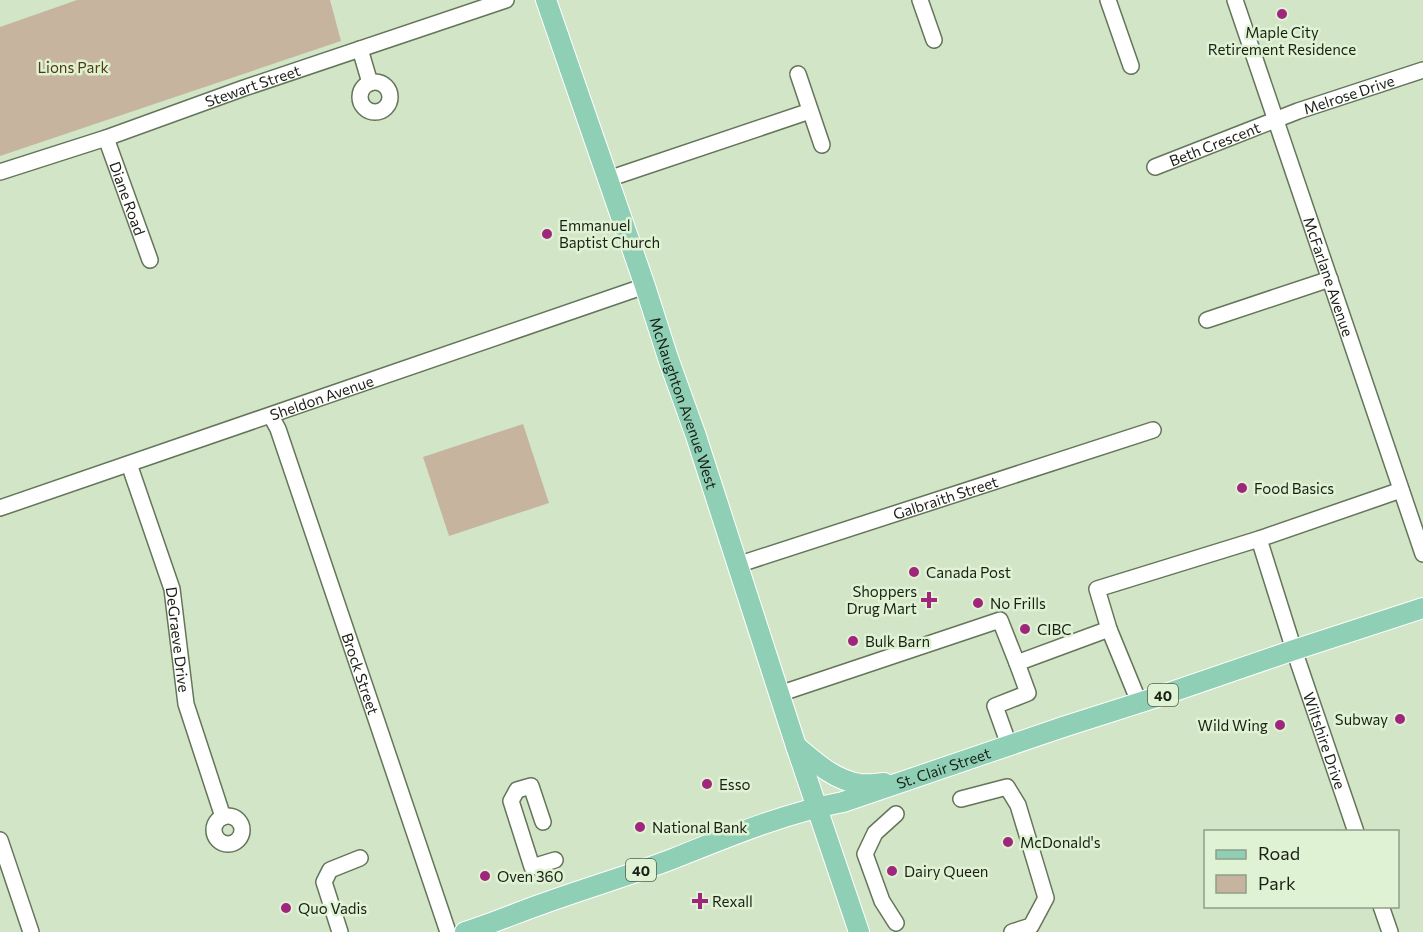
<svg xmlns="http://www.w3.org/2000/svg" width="1423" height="932" font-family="Commissioner,sans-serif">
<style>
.green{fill:#c6b49f}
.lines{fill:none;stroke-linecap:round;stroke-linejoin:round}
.minor-casing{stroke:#647559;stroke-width:18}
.major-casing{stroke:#fff;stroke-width:22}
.minor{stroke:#fff;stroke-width:15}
.major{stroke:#8fcfb6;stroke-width:20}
.poi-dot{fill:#a0267c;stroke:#dff3d4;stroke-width:2}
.labels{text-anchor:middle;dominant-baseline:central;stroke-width:5;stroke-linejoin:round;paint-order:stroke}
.shield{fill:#dff3d4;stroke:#555f4e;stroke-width:1.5}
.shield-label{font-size:14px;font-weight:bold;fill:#1a2015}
.poi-label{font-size:15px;fill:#1a2015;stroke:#dff3d4;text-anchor:start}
.park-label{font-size:15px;fill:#55390d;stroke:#dff3d4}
.street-label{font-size:15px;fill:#1a2015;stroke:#dff3d4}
</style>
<rect width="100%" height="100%" fill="#d2e5c7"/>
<path class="green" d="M77 0H330L341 41 0 156V27Z
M523 424 549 503 449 536 423 457Z"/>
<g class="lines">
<g class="minor-casing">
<g id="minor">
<path d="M920 0 934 40"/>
<path d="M1108 0 1131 66"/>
<path id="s1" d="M1235 0 1423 554"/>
<path d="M360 49 370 83"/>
<path d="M798 74 822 145"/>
<circle cx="375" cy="97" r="15"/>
<path id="s2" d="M106 138 150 260"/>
<path id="s3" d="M1155 167 1298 111 1423 70"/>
<path id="s4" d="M0 172 106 138 244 88 506 0"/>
<path d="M608 179 810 111"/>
<path d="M1207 320 1330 279"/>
<path id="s5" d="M271 416 278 429 448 932"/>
<path id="s6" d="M129 464 172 589 186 704 223 817"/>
<path id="s7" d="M0 508 645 286"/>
<path id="s8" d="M1259 539 1294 650 1356 832"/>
<path id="s9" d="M737 565 1153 430"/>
<path d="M779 694 1000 620 1017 663 1109 629"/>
<path d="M1139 702 1109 629 1097 589 1259 539 1401 490"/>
<path d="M1009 745 995 706 1028 693 1017 663"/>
<path d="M961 799 1007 787 1018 805 1046 898 1031 926 1012 932"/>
<path d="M896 814 875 833 865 854 882 901 896 923"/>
<circle cx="228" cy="830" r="14"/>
<path d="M543 822 531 786 517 790 511 801 532 867 555 860"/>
<path d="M0 840 31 932"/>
<path d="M1381 906 1390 932"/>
<path d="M340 932 324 882 330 870 360 858"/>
</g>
</g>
<g class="major-casing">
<g id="major">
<path id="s10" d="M546 0 645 286 668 358 696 436 796 746 859 932"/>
<path d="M796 746C815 762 834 780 860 784 868 785 876 784 884 783"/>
<path id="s11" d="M465 932C491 924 516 913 542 904 586 888 631 875 675 858 730 836 785 813 843 802L1063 727 1154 698 1294 650 1423 608"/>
</g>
</g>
<use href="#minor" class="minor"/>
<use href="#major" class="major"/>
</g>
<g class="poi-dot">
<circle cx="1282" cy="14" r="6"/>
<circle cx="547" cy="234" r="6"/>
<circle cx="1242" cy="488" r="6"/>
<circle cx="914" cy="572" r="6"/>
<path d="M926 591h6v6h6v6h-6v6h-6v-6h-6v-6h6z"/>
<circle cx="978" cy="603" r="6"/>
<circle cx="1025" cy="629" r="6"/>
<circle cx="853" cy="641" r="6"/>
<circle cx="1400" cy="719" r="6"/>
<circle cx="1280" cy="725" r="6"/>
<circle cx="707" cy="784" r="6"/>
<circle cx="640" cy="827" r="6"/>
<circle cx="1008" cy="842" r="6"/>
<circle cx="892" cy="871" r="6"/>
<circle cx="485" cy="876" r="6"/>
<path d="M697 892h6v6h6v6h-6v6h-6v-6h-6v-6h6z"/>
<circle cx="286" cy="908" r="6"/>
</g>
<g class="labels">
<g class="shield">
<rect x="1148" y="684" width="30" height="22" rx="4.5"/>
<rect x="626" y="859" width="30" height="22" rx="4.5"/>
</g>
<g class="shield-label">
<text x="1163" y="695">40</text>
<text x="641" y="870">40</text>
</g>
<g class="poi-label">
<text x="1282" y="32" text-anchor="middle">Maple City<tspan x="1282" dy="17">Retirement Residence</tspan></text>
<text x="559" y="225">Emmanuel<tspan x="559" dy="17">Baptist Church</tspan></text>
<text x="1254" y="488">Food Basics</text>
<text x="926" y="572">Canada Post</text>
<text x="917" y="591" text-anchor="end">Shoppers<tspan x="917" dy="17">Drug Mart</tspan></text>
<text x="990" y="603">No Frills</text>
<text x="1037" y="629">CIBC</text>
<text x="865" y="641">Bulk Barn</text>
<text x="1388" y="719" text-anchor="end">Subway</text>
<text x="1268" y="725" text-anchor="end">Wild Wing</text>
<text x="719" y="784">Esso</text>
<text x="652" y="827">National Bank</text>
<text x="1020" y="842">McDonald's</text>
<text x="904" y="871">Dairy Queen</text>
<text x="497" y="876">Oven 360</text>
<text x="712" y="901">Rexall</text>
<text x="298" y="908">Quo Vadis</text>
</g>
<g class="park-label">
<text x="73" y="67">Lions Park</text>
</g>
<g class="street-label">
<text stroke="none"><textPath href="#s4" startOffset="267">Stewart Street</textPath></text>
<text stroke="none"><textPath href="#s3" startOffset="207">Melrose Drive</textPath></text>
<text stroke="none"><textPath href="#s3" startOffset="64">Beth Crescent</textPath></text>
<text stroke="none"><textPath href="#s2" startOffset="64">Diane Road</textPath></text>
<text stroke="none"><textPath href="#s1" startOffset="292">McFarlane Avenue</textPath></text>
<text stroke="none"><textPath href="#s7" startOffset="340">Sheldon Avenue</textPath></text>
<text stroke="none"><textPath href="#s10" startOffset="426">McNaughton Avenue West</textPath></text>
<text stroke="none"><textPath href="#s9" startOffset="219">Galbraith Street</textPath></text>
<text stroke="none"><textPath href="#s6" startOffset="183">DeGraeve Drive</textPath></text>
<text stroke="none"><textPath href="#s5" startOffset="273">Brock Street</textPath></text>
<text stroke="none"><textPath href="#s8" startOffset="212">Wiltshire Drive</textPath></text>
<text stroke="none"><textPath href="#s11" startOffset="506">St. Clair Street</textPath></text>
</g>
</g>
<rect x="1204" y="830" width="195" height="78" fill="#dff3d4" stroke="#909f88" stroke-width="1.5"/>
<rect x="1216" y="850" width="30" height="9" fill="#8fcfb6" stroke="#909f88" stroke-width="1.5"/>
<text x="1258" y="860" font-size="18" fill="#1a2015">Road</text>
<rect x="1216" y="875" width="30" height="18" fill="#c6b49f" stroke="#909f88" stroke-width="1.5"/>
<text x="1258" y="890" font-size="18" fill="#1a2015">Park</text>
</svg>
